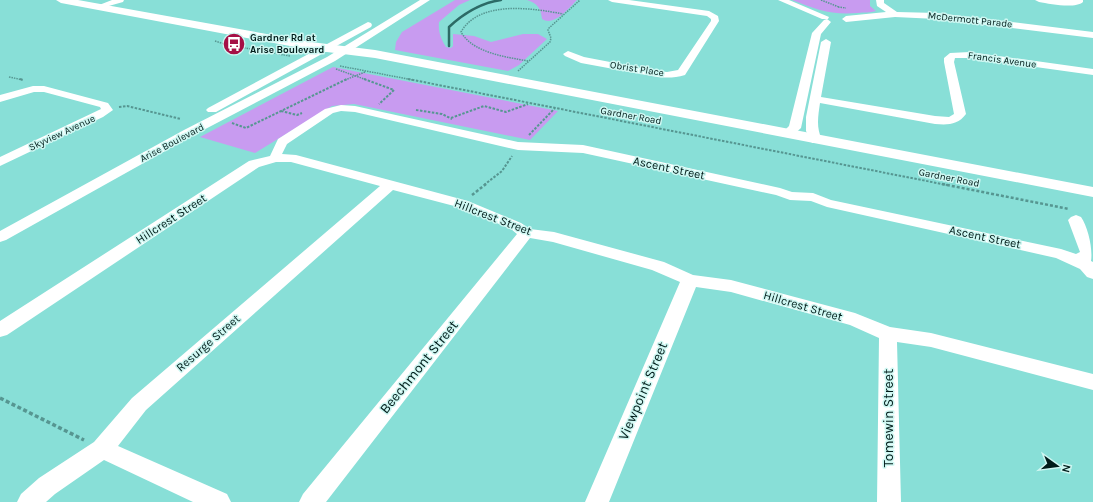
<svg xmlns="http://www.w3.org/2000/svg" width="1093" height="502" font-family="Karla,sans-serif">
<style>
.green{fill:#c89bf0}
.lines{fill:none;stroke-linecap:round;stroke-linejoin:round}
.stream{stroke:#2c6b66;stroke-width:2.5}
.path-far3{stroke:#569691;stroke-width:1.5;stroke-dasharray:1.5 1;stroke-linecap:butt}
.path-far2{stroke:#569691;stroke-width:2;stroke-dasharray:2.5 1.5;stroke-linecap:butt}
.path-far1{stroke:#569691;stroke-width:2.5;stroke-dasharray:3 2;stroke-linecap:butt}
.path{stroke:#569691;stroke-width:3.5;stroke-dasharray:4 2.5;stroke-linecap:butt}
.minor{fill:#fff;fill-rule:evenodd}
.tertiary{fill:#fff;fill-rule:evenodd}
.labels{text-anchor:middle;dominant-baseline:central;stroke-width:3;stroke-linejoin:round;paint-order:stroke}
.far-street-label{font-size:10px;fill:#011c1a;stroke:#cef7f2}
.far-poi-label{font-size:10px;font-weight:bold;fill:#011c1a;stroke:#cef7f2;text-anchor:start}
.street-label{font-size:12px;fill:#011c1a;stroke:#cef7f2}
.near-street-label{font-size:14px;fill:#011c1a;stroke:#cef7f2}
</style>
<rect width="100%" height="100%" fill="#88dfd7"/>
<path class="green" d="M455 0H470L459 5 439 22C438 32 441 39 446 47L451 48 453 46V34L474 36 491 42 523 34H538L547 39 519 65 508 71 395 50 396 42 402 32Z
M527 0H577C569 8 554 27 542 19 541 8 537 3 527 0Z
M792 0H870V6L876 11C870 13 864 12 858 13 830 15 818 10 792 0Z
M333 67 558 111 530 140 354 104 332 106 255 153 200 137Z"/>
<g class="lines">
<path class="stream" d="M449 46V27C464 13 480 3 501 0"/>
<path class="path-far3" d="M821 0 839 7
M838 7 846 8
M215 41 228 45 290 56
M528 61C506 57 473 53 461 32 479 0 532 8 563 14
M340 66 413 80
M336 69 367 80
M518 71 550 42 551 38 548 30 549 28 580 0
M9 77 23 80
M345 80 365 72"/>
<path class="path-far2" d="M20 79 23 80
M364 79 394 90 379 104
M408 79 947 185
M119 107 127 106 181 119
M416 110 442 114 452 119
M281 111 297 115 302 113
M451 118 484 106 506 112 528 104
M232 123 246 128 347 79
M529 135 555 108
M484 185 502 171 512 156"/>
<path class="path-far1" d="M942 184 1069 209
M472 195 486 184"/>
<path class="path" d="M0 398 84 440"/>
<path class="minor" d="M112 0H124L123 2 98 9 94 7Z
M420 0H430L335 61 192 136 6 240 0 242V231L184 130 327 57Z
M608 0H629L709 11 718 16 719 21 685 75C675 78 667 78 657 77L581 63 565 56 563 54 568 51 584 57 657 71 667 72 678 70 711 21V19L707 16 612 2Z
M778 0H789L829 17 828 19H822Z
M876 0H884V3L897 12 937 13 1093 32V38L937 19 895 17 846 22 842 19 846 16 886 12 877 6Z
M1035 0H1083V2C1075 9 1050 4 1039 2Z
M827 19 831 22 821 34 801 128 791 137H783L781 134 789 126 812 33 824 20Z
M368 22 371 23 372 25 371 27 216 112H208L206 110 208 108Z
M826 39 831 42 821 97 935 116 949 117 954 114 944 62V58L950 53 970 52 1093 69V75L970 58H955L954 62 966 114C958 125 948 125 935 124L820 103C818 117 816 127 822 140L820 143H812L806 131V117L821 42Z
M33 86H44L108 103 113 110 103 117 0 166V157L101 109 100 107 44 92H34L0 102V95Z
M341 105 355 106 518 142 583 145 780 188 792 192 813 193 831 200 1061 249 1076 254 1080 252 1068 220 1071 217 1076 215 1081 217C1088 227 1093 249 1091 261L1093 262V279L1087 277 1080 269 1056 258 827 207 811 201 790 200 776 195 583 153 518 150 355 112 341 111 333 113 287 144 282 154 296 155 468 201 521 223 530 229 554 232 664 262 693 275 731 280 855 313 890 327 931 333 1093 374V390L931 347 897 342 901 502H877L879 338 850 325 731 292 696 287 609 502H585L680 282 652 270 553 242 530 238 326 502H299L303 494 517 234 511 229 458 207 393 190 146 410 118 446 227 494 231 502H193L104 460 55 494 46 502H17L21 494 39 478 94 442 132 398 380 186 291 162H276L259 167 7 335 0 337V321L249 161 270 156 278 139 325 109Z"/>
<path class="tertiary" d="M56 0H78L311 42 375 50 1093 187V197L375 58 311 50 61 3Z"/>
</g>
<defs>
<g id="bus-disc" transform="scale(1.15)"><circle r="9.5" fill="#a50f46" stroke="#cef7f2"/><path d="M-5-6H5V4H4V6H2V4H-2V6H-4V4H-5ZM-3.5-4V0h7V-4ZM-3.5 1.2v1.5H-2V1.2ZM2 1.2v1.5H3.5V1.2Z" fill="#fff"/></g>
</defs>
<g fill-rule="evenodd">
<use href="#bus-disc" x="234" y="44"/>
</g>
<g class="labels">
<g class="far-street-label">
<text transform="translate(970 20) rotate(6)">McDermott Parade</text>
<text transform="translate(1002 60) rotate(8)">Francis Avenue</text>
<text transform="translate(637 69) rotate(9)">Obrist Place</text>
<text transform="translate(631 116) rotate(10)">Gardner Road</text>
<text transform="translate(62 133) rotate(-25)">Skyview Avenue</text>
<text transform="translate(172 143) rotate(-28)">Arise Boulevard</text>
<text transform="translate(949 178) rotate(11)">Gardner Road</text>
</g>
<g class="far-poi-label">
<text x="250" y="38">Gardner Rd at<tspan x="250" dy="12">Arise Boulevard</tspan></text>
</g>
<g class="street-label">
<text transform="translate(669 168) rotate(12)">Ascent Street</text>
<text transform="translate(493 217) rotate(21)">Hillcrest Street</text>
<text transform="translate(171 219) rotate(-33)">Hillcrest Street</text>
<text transform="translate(985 237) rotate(12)">Ascent Street</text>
<text transform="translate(803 306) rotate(16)">Hillcrest Street</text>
<text transform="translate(208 343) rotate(-41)">Resurge Street</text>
</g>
<g class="near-street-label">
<text transform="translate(419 367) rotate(-51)">Beechmont Street</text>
<text transform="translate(643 391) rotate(-67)">Viewpoint Street</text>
<text transform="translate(888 418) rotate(-90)">Tomewin Street</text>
</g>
</g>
<g transform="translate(1057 466) rotate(104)" stroke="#cef7f2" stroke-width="3" paint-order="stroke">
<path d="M0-3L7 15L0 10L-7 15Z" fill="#011c1a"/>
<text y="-6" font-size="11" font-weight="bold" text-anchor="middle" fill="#011c1a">N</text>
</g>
</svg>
